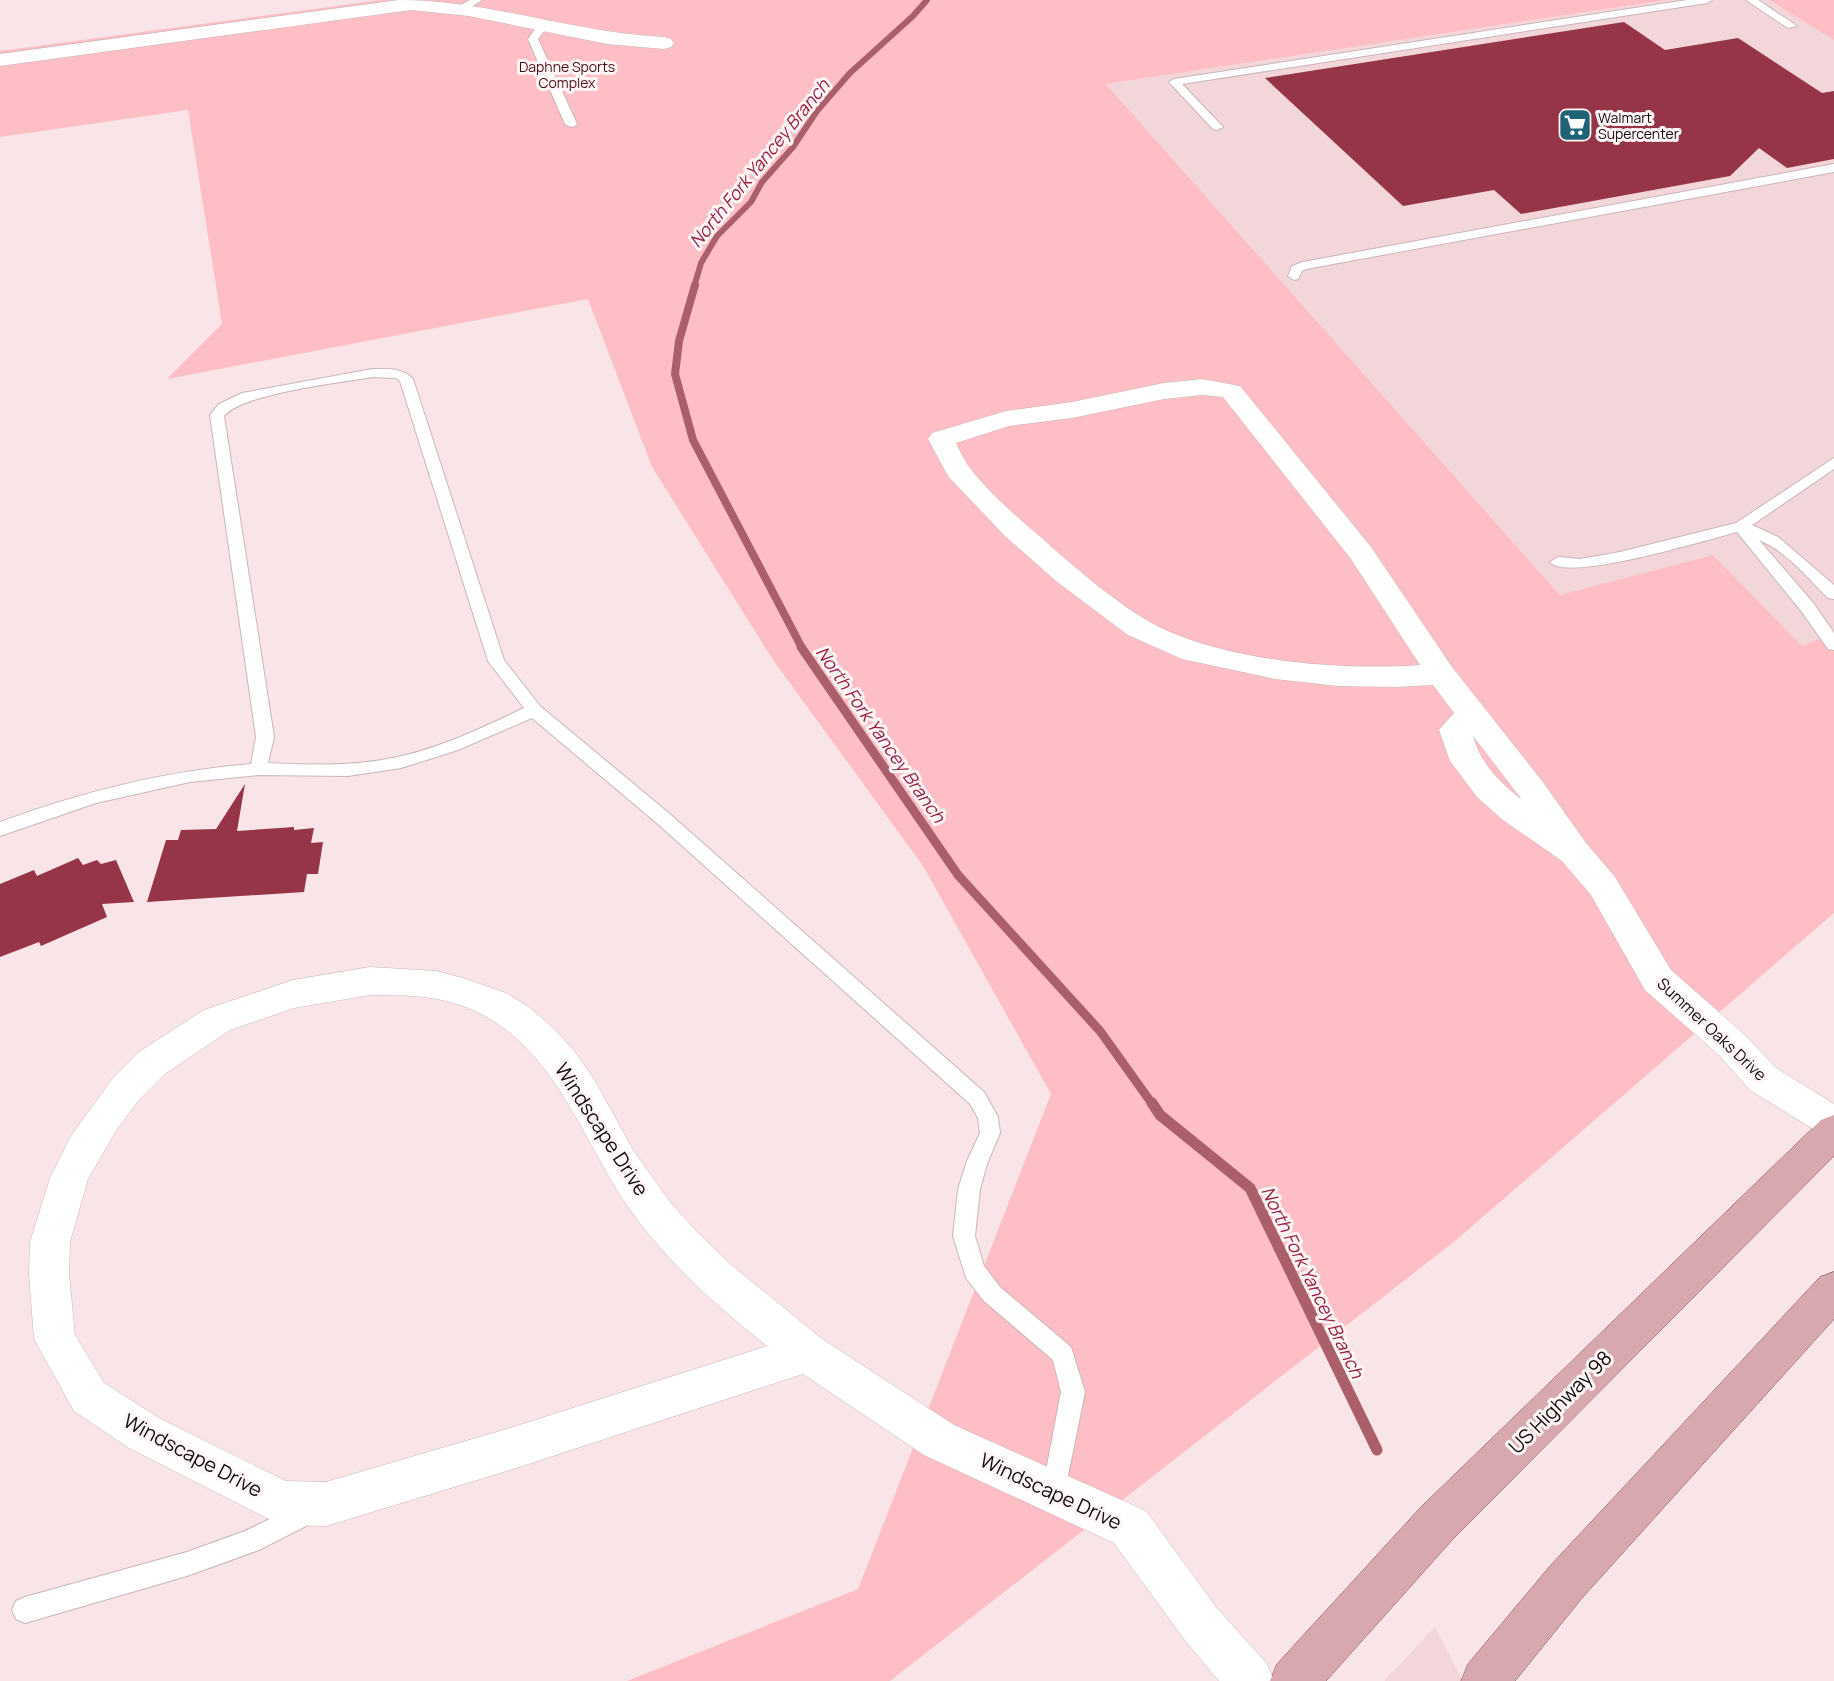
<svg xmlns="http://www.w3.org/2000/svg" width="1834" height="1681" font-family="Manrope,sans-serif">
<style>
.built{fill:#f3d6d9}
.green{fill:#fdbfc5}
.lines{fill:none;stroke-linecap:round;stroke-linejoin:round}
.stream-far3{stroke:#ab5f6a;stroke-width:6}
.stream-far2{stroke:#ab5f6a;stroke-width:8}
.stream-far1{stroke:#ab5f6a;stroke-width:9}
.stream{stroke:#ab5f6a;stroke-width:11}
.building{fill:#963548}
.lane-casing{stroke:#c9b6b8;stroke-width:2}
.street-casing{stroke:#c9b6b8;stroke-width:1}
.primary-casing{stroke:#824c54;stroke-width:1}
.lane{fill:#fff;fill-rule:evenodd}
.street{fill:#fff;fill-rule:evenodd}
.primary{fill:#d8a8af;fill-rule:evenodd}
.labels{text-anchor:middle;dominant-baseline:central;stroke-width:6;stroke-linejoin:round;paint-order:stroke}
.far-park-label{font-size:14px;fill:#4e0c1d;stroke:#fef6f6}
.far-poi-label{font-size:14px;fill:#140e0f;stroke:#fef6f6;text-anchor:start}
.street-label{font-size:16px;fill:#140e0f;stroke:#fef6f6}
.water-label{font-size:18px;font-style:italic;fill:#9b1e3f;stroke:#fef6f6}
.near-street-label{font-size:20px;fill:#140e0f;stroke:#fef6f6}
</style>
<rect width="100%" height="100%" fill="#f9e5e7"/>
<path class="built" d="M1666 0H1769L1834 40V633L1802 647 1713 555 1561 596 1106 84Z
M1435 1627 1463 1681H1384Z"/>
<path class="green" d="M381 0H1666L1106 84 1560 595 1713 555 1802 646 1834 633V913L1455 1241 890 1681H627L858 1589 1051 1094 923 866 773 660 652 467 588 299 167 379 222 324 188 110 0 137V51Z
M1769 0H1834V40Z"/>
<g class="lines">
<path class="stream-far3" d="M694 287 701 263 717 236 751 202 762 182 793 147 817 111 850 73 913 16 927 0"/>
<path class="stream-far2" d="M695 285 679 341 675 374 693 440 802 648"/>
<path class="stream-far1" d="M801 647 958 875 1100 1031 1153 1105"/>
<path class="stream" d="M1152 1103 1160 1115 1250 1188 1377 1450"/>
</g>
<path class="building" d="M1624 22 1665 50 1738 38 1822 93 1834 91V159L1787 168 1759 148 1730 176 1521 214 1494 190 1403 206 1265 78Z
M245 784 237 831 294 827V830L314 828 311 843 323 842 318 874H307L304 892 147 902 166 840H178L181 830 216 829Z
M78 858 83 865 97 860 101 864 116 860 134 902 102 904 107 917 41 946 39 942 0 957V884L34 870 37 876Z"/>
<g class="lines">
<g class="lane-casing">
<path id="lane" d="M470 0H482L465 11H457V7Z
M1687 0H1712L1707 3 1182 84 1221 125 1223 127 1217 130 1213 129 1169 82 1174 79Z
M1746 0H1758L1797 26 1788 28Z
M542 24 547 27 538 39 577 124 575 126 571 127 565 124 528 39 538 25Z
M1834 164V172L1306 269 1302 271 1298 279 1294 280 1288 276 1292 266 1303 262Z
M372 369C387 369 402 367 413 379L504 660 540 706 671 815 984 1092 998 1117 1000 1133 987 1164 980 1189 975 1236 984 1266 1000 1287 1071 1347 1085 1392 1063 1500 1054 1504 1045 1500 1042 1492 1061 1392 1053 1360 984 1301 966 1278 953 1236 958 1189 967 1161 980 1133 978 1118 970 1104 659 825 532 718 458 750 401 768 348 776 258 775 190 782 96 803 0 836V822C82 792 164 771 251 764L256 737 210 415 219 404 242 393ZM372 377 396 378 400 381 488 661 524 708C478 730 432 752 382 760 344 766 306 765 268 763L274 737 224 416C244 393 339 383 372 377Z
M1834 458V469L1752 525 1778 537 1834 585V599L1828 598C1808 578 1786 551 1759 540L1814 604 1834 633V650L1828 649 1802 612 1737 532C1709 539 1567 583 1550 562L1558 557 1580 559 1620 552 1736 523Z
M303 1503 312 1507 315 1515 312 1523 259 1550 187 1576 25 1623 16 1619 12 1610 16 1601 25 1597 187 1552 245 1531Z"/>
</g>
<g class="street-casing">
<path id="street" d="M399 0C490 0 573 33 664 37L671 39 674 43 671 47 664 49 607 44 469 16 411 10 0 66V54Z
M1202 379 1240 386 1371 547 1452 667 1542 781 1586 843 1615 877 1671 970 1746 1036 1776 1068 1834 1104V1139L1821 1134 1750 1090 1720 1056 1645 990 1591 895 1562 861 1503 820 1477 797 1450 761 1439 730 1454 713 1433 685 1397 687 1338 686 1275 679 1182 659 1128 635 1056 581 1004 535 948 476 928 439 932 433 1006 411 1072 402 1164 383ZM1202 395 1223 397 1351 559 1420 665C1341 671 1218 661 1148 621 1114 601 1074 567 1044 540 1020 520 988 492 969 467 964 460 960 451 956 443L1009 426 1072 418 1164 399ZM1473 736 1520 797 1521 799C1499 782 1481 764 1473 736Z
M370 967 437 971 466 979 506 993 530 1008 553 1028 575 1052 595 1081 633 1150 670 1202 696 1231 730 1264 822 1339 954 1425 1146 1511 1216 1607 1267 1664 1274 1681H1219L1184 1639 1114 1543 924 1455 803 1374 510 1470 326 1526 283 1525 267 1518 129 1448 74 1411 34 1339 29 1274 30 1242 50 1178 71 1136 113 1078 139 1052 204 1010 293 980ZM370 995C400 995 432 995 460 1005 553 1037 580 1139 631 1211 669 1264 717 1306 767 1346L510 1428 326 1482 286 1481 159 1418 104 1383 75 1335 69 1274 70 1242 88 1179 117 1129 139 1100 165 1074 230 1030 294 1008Z"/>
</g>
<g class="primary-casing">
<path id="primary" d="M1834 1115V1156L1453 1539 1326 1681H1270L1277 1664 1421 1507 1821 1120Z
M1834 1272V1319L1582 1598 1515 1681H1461L1468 1664 1550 1566 1820 1277Z"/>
</g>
<use href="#lane" class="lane"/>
<use href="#street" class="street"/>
<use href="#primary" class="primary"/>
</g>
<defs>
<g id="supermarket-square" transform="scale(1.725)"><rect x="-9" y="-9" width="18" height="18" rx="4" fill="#206276" stroke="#fef6f6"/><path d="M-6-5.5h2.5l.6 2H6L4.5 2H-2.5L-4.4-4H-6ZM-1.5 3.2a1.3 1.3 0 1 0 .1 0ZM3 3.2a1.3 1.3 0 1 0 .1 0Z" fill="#fff"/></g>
</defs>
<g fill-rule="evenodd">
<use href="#supermarket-square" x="1575" y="125"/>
</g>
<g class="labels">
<g class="far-park-label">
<text x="567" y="66">Daphne Sports<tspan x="567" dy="16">Complex</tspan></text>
</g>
<g class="far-poi-label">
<text x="1598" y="117">Walmart<tspan x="1598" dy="16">Supercenter</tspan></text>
</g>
<g class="street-label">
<text transform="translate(1712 1029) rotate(43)">Summer Oaks Drive</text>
</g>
<g class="water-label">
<text transform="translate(759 163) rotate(-51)">North Fork Yancey Branch</text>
<text transform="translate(881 734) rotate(55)">North Fork Yancey Branch</text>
<text transform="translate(1313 1282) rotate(64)">North Fork Yancey Branch</text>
</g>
<g class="near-street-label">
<text transform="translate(602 1129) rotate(57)">Windscape Drive</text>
<text transform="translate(1560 1402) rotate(-45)">US Highway 98</text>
<text transform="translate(193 1455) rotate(28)">Windscape Drive</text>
<text transform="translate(1051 1491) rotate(25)">Windscape Drive</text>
</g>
</g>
</svg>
